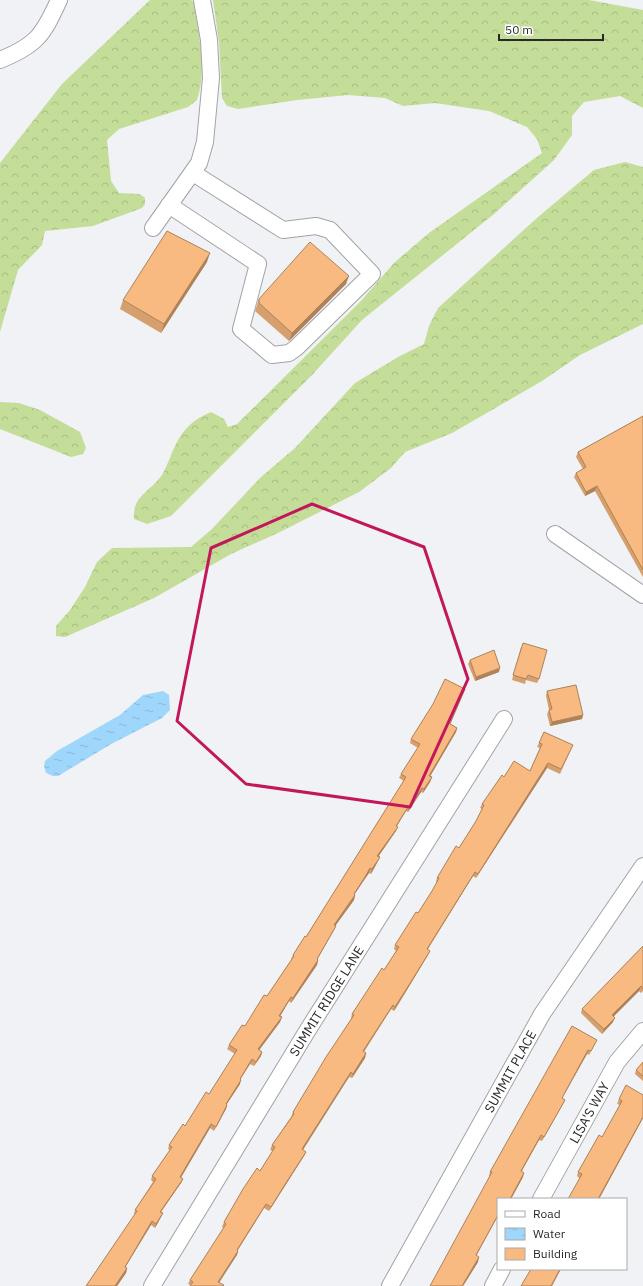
<svg xmlns="http://www.w3.org/2000/svg" width="643" height="1286" font-family="'IBM Plex Sans',sans-serif">
<style>
.forest{fill:url(#forest-crowns)}
.water{fill:url(#water-ripples)}
.lines{fill:none;stroke-linecap:round;stroke-linejoin:round}
.minor-casing{stroke:#a2a3a6;stroke-width:18}
.minor{stroke:#fff;stroke-width:16}
.wall{fill:#d5a06e}
.shaded-wall{fill:#ae825a}
.building{fill:#f8ba80;stroke:#ae825a}
.marked{fill:none;stroke:#c2185b;stroke-width:3;stroke-linejoin:round}
.labels{text-anchor:middle;dominant-baseline:central;stroke-width:3;stroke-linejoin:round;paint-order:stroke}
.street-label{font-size:13px;fill:#29292a;stroke:#fff}
</style>
<defs>
<pattern id="forest-crowns" width="20" height="18" patternUnits="userSpaceOnUse"><rect width="20" height="18" fill="#c4dd98"/><path d="M2 6a3 3 0 1 1 6 0M12 15a3 3 0 1 1 6 0" fill="none" stroke="#a8be83"/></pattern>
<pattern id="water-ripples" width="26" height="14" patternUnits="userSpaceOnUse"><rect width="26" height="14" fill="#9ed7fb"/><path d="M2 4q2-2 4 0t4 0M15 11q2-2 4 0t4 0" fill="none" stroke="#88b9d7"/></pattern>
</defs>
<rect width="100%" height="100%" fill="#f0f2f5"/>
<path class="forest" d="M150 0H191L194 2C198 36 208 67 197 100L188 107 119 129 107 140 111 181 119 193 140 194 145 198V204L142 208 93 226 45 231 42 245 18 270 0 332V163L62 84Z
M213 0H589L643 10V108L620 96 584 102 572 116V135L554 160 494 214 362 320 312 375 171 516 147 524 134 519C132 496 150 492 162 475 165 470 167 464 170 458 179 435 187 422 211 412L224 419 228 427 237 424 361 301 394 263 429 233 542 153 537 139 527 127 489 111 435 103 403 106 385 98 348 95 297 100 238 109 227 106 222 98 219 42Z
M625 162 643 167V324L580 355 542 381 452 433 405 452 391 468 359 492 280 532 231 554 154 598 65 637 56 636V626L70 610 85 587 97 562 112 548 191 547 212 529 261 477 295 448 355 383 398 357 424 344 429 326 438 308 538 217 594 170Z
M0 402 19 403 40 410 80 432 86 448 83 454 71 457 0 429Z"/>
<path class="water" d="M163 691 169 695 170 710 162 718 113 743 58 776H53L46 773 44 766 45 761 57 751 120 715 143 695Z"/>
<g class="lines">
<g class="minor-casing">
<g id="minor">
<path d="M0 60C37 45 43 35 59 0"/>
<path d="M169 205 258 264 241 329 272 355 289 353 296 348 372 274 330 230 316 226 283 230 193 173"/>
<path d="M153 228 199 163 205 142 211 78 209 40 202 0"/>
<path d="M555 534 643 595"/>
<path id="s1" d="M541 1199 617 1062 643 1031"/>
<path id="s2" d="M152 1286 309 1028 504 719"/>
<path id="s3" d="M390 1286 542 1014 643 866"/>
<path d="M493 1286 502 1269"/>
</g>
</g>
<use href="#minor" class="minor"/>
</g>
<path class="wall" d="M207 262 161 333 120 309 123 300Z
M346 284 289 341 255 311 259 299Z
M643 416V577L595 491 585 496 574 477 576 473 583 469 576 457 578 452Z
M521 647 539 679 537 683 526 680 525 684 512 680Z
M470 660 499 672 475 681 468 664Z
M547 691 583 715 582 719 550 726 547 714 549 710 546 696Z
M451 724 457 728 456 732 430 776 432 777 430 782 423 793 421 792 408 812 406 811 397 826 396 831 378 856 380 857 378 861 371 874 369 873 363 881 354 895H355L354 900 335 926 334 930 317 960H318L317 965 291 1003 289 1001 280 1016 282 1017 280 1022 259 1050 262 1052 261 1056 254 1066 250 1064 240 1079V1084L227 1104V1105L226 1109 214 1131 210 1128 181 1177 183 1179 181 1183 161 1212 163 1213 161 1217 155 1228 151 1225 125 1267 127 1268 126 1273 117 1286H86L135 1215 134 1214 135 1210 153 1182 151 1180 152 1176 170 1150 168 1149 169 1145 185 1126 209 1094 235 1054 227 1049 229 1045 245 1026 267 996 292 959H291L293 955 306 937 404 781 399 778 401 774 418 748 410 743 411 739Z
M539 743 573 745 560 774 547 768 476 878 473 876 428 949V955L407 990 394 1011 391 1009 364 1052 366 1053 365 1058 352 1078 349 1077 303 1150 306 1152 304 1156 269 1211 264 1208 238 1250V1251L237 1255 190 1285 188 1284 190 1280 224 1228 222 1227 224 1222 260 1171 273 1151 270 1150 272 1145 291 1117 293 1112 351 1019V1018L352 1014 384 970 396 951 394 949 395 945 418 913 432 891 437 883 436 882 437 878 459 848 476 821 482 809 480 808 482 804 504 777 530 771 540 748 537 747Z
M643 946V991L641 993 639 991 613 1017V1022L602 1034 581 1013 582 1009Z
M597 1040 589 1055 587 1054 562 1098 565 1100 563 1104 542 1141 539 1140 522 1171 523 1177 511 1199H498L476 1256 478 1262 463 1286 490 1176H489L490 1172Z
M643 1062V1081L635 1074 636 1070Z
M643 1095V1118L599 1199 579 1178 577 1176 578 1172 602 1137 620 1105 617 1104 619 1099Z"/>
<path class="shaded-wall" d="M210 253 207 262 161 333 164 324Z
M349 276 346 284 289 341 292 333Z
M597 486 595 491 585 496 586 492Z
M500 668 499 672 475 681 476 677Z
M583 715 582 719 550 726 552 722Z
M457 728 456 732 428 780 429 776Z
M548 763 547 768 476 878 478 874Z
M432 777 430 782 423 793 424 789Z
M422 788 421 792 408 812 409 808Z
M408 807 406 811 394 830 396 826Z
M398 827 396 831 376 860 377 856Z
M380 857 378 861 371 874 372 869Z
M370 868 369 873 352 898 354 894Z
M475 872 473 876 425 953 427 949Z
M355 895 354 900 333 929 334 925Z
M336 926 334 930 315 963 317 959Z
M430 951 428 955 394 1011 395 1007Z
M318 960 317 965 291 1003 293 998Z
M641 986 639 991 610 1020 612 1015Z
M291 997 289 1001 278 1020 279 1016Z
M393 1005 391 1009 361 1055 363 1051Z
M282 1017 280 1022 257 1053 258 1049Z
M615 1018 613 1022 602 1034 604 1029Z
M588 1050 587 1054 560 1102 562 1098Z
M262 1052 261 1056 254 1066 256 1062Z
M366 1053 365 1058 352 1078 353 1074Z
M252 1059 250 1064 238 1083 240 1079Z
M351 1072 349 1077 300 1154 302 1149Z
M241 1080 240 1084 224 1108 226 1104Z
M565 1100 563 1104 542 1141 544 1137Z
M227 1105 226 1109 214 1131Z
M643 1117V1118L599 1199H598Z
M211 1124 210 1128 179 1181 180 1177Z
M541 1135 539 1140 519 1175 521 1171Z
M306 1152 304 1156 269 1211 271 1207Z
M524 1173 523 1177 511 1199H510Z
M183 1179 181 1183 158 1216 160 1212Z
M266 1204 264 1208 235 1254 237 1250Z
M163 1213 161 1217 155 1228 156 1224Z
M498 1215V1216L474 1260 476 1255Z
M152 1221 151 1225 123 1271 125 1267Z
M238 1251 237 1255 217 1286 218 1282Z
M479 1257 478 1262 463 1286H462Z
M127 1268 126 1273 117 1286H115Z
M560 1269H561L552 1286H551Z"/>
<path class="building" d="M167 231 210 253 164 324 123 300Z
M310 242 349 276 292 333 259 303V299Z
M643 416V570L597 486 586 492 576 473 586 467 578 452Z
M523 643 547 650 539 679 528 675 526 679 513 675Z
M494 650 500 668 476 677 470 660Z
M445 679 465 689 450 724 457 728 429 776 432 777 424 789 422 788 409 808 408 807 396 826 398 827 377 856 380 857 372 869 370 868 365 877 354 894 355 895 334 925 336 926 317 959 318 960 293 998 291 997 279 1016 282 1017 258 1049 262 1052 256 1062 252 1059 240 1079 241 1080 226 1104 227 1105 216 1127 211 1124 180 1177 183 1179 160 1212 163 1213 156 1224 152 1221 125 1267 127 1268 115 1286H86L137 1211 135 1210 156 1179 152 1176 172 1147 169 1145 183 1124 185 1126 206 1092 209 1094 237 1050 229 1045 242 1025 245 1026 264 995 267 996 294 956 293 955 305 936 306 937 406 777 401 774 420 744 411 739 433 704Z
M576 685 583 715 552 722 549 710 552 709 547 691Z
M544 732 573 745 561 769 548 763 478 874 475 872 427 949 430 951 409 985 395 1007 393 1005 363 1051 366 1053 353 1074 351 1072 302 1149 306 1152 284 1186 271 1207 266 1204 237 1250 238 1251 218 1282 224 1285 223 1286H190L193 1282 190 1280 226 1224 224 1222 243 1189 257 1168 260 1171 275 1147 272 1145 294 1114 293 1112 326 1057 354 1015 352 1014 382 968 384 970 399 947 395 945 416 912 418 913 432 891 439 878H437L456 846 459 848 476 821 484 805 482 804 502 775 504 777 514 761 530 771 542 744 539 743Z
M643 946V989L641 986 612 1015 615 1018 604 1029 582 1009Z
M572 1026 597 1040 591 1051 588 1050 562 1098 565 1100 544 1137 541 1135 521 1171 524 1173 510 1199H498V1215L476 1255 479 1257 462 1286H430L492 1172H490Z
M643 1062V1076L636 1070Z
M626 1085 643 1095V1117L598 1199H568L582 1174 578 1172 599 1135 602 1137 622 1101 619 1099Z
M531 1269H560L551 1286H521Z"/>
<path class="marked" d="M312 504 424 547 468 679 410 807 246 784 177 721 211 548Z"/>
<g class="labels">
<g class="street-label">
<text stroke="none"><textPath href="#s2" startOffset="334">SUMMIT RIDGE LANE</textPath></text>
<text stroke="none"><textPath href="#s3" startOffset="246">SUMMIT PLACE</textPath></text>
<text stroke="none"><textPath href="#s1" startOffset="99">LISA'S WAY</textPath></text>
</g>
</g>
<rect x="497" y="1198" width="130" height="72" fill="#ffffff" stroke="#a9a9aa"/>
<rect x="505" y="1211" width="20" height="6" fill="#ffffff" stroke="#a9a9aa"/>
<text x="533" y="1218" font-size="12" fill="#29292a">Road</text>
<rect x="505" y="1228" width="20" height="12" fill="url(#water-ripples)" stroke="#a9a9aa"/>
<text x="533" y="1238" font-size="12" fill="#29292a">Water</text>
<rect x="505" y="1248" width="20" height="12" fill="#f8ba80" stroke="#a9a9aa"/>
<text x="533" y="1258" font-size="12" fill="#29292a">Building</text>
<path d="M499 34v6h104v-6" fill="none" stroke="#29292a" stroke-width="2"/>
<text x="505" y="34" font-size="12" fill="#29292a" stroke="#ffffff" stroke-width="3" paint-order="stroke">50 m</text>
</svg>
